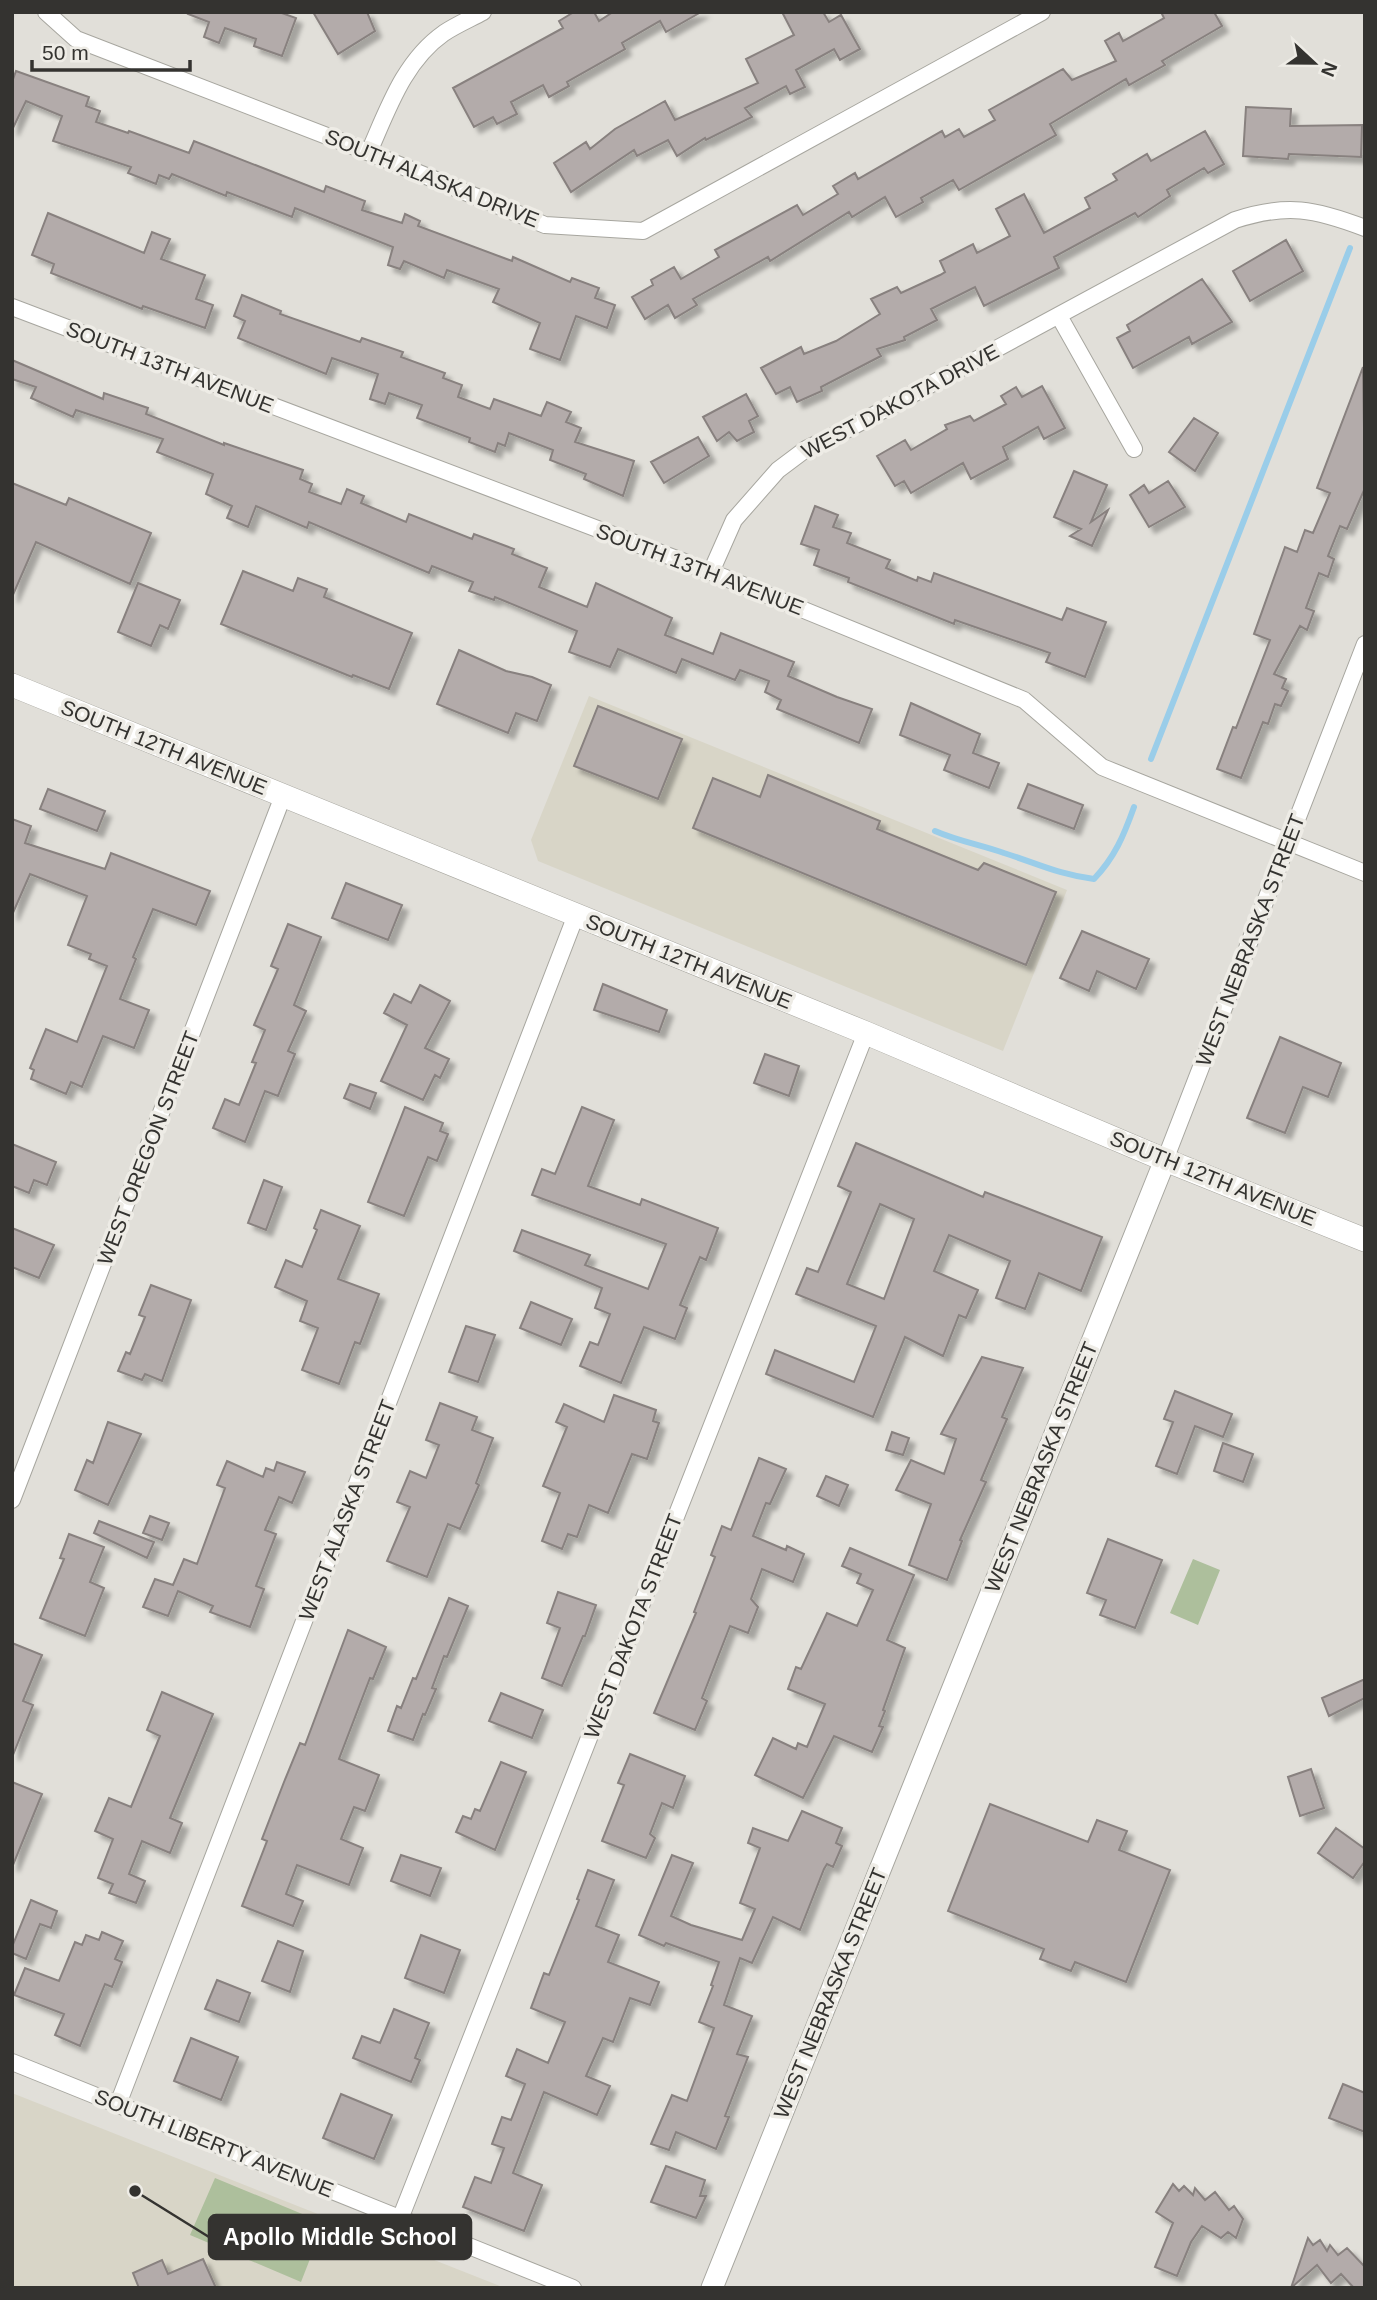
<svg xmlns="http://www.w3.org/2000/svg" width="1377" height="2300" font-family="Arial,sans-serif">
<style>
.built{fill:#d8d5c7}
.green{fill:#adbf9c}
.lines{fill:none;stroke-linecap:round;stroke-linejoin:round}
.stream{stroke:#9acde9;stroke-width:6}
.building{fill:#b3abaa;stroke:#88817f;stroke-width:2;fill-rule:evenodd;filter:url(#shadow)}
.minor-casing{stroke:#a7a69f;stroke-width:18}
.tertiary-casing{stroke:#a7a69f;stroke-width:23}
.secondary-casing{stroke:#a7a69f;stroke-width:24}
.minor{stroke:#fff;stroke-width:16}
.tertiary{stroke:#fff;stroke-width:21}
.secondary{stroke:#fff;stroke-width:23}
.labels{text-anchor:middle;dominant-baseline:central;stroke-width:7;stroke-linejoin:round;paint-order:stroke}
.street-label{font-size:21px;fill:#343330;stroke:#eeece6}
.leader{fill:none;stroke:#343330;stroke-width:2.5}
.callout-dot{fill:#343330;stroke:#eeece6;stroke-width:2.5}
.callout{fill:#343330;stroke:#343330;stroke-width:2.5}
.callout-label{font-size:23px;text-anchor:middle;font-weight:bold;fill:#fff}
</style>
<defs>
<filter id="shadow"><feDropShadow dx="6" dy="6" stdDeviation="2" flood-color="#0004"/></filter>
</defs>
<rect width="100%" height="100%" fill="#e1dfd9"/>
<path class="built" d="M589 696 1067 890 1003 1051 538 861 531 840Z
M12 2093 505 2288H12Z"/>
<path class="green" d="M1193 1559 1220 1570 1198 1625 1170 1613Z
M215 2178 324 2223 301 2282 190 2235Z"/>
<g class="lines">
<path class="stream" d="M1151 759 1350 248
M935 831C958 841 981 845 1004 853 1036 863 1060 875 1094 879 1115 857 1124 835 1134 807"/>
</g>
<path class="building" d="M189 12H279L296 18 282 56 254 46 256 39 225 28 219 43 204 37 209 22 188 14Z
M313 12H367L375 31 338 54Z
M574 12H594L599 21 613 12H701L666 32 660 21 622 43 625 49 567 82 569 86 549 97 543 85 511 102 517 114 497 124 493 117 474 127 453 88 563 28 559 21Z
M782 12H823L829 22 841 15 860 49 840 60 834 49 796 70 805 87 790 94 786 86 745 108 752 117 706 140 705 138 677 156 668 140 637 156 634 150 571 192 554 163 586 142 590 149 615 129 665 101 675 120 758 83 746 59 794 35Z
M1161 12H1214L1222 26 1162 61 1165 65 1129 85 1126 79 1050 124 1056 135 959 190 953 180 921 198 923 202 896 217 885 197 852 217 849 212 770 261 768 257 693 299 697 305 675 318 668 305 645 319 632 297 653 285 651 280 674 267 681 279 719 257 715 250 797 205 803 215 838 194 833 186 855 173 858 179 942 131 945 137 959 129 964 137 995 120 989 110 1063 69 1072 80 1116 61 1105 41 1119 33 1123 41 1164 18Z
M16 71 89 97 86 106 100 111 96 122 128 133 129 131 189 153 194 141 324 192 326 186 365 201 362 210 402 223 405 214 420 221 418 226 512 261 513 257 570 282 572 278 599 288 595 298 615 305 607 328 576 316 560 360 530 349 540 323 493 302 499 289 447 270 444 278 404 261 400 269 388 265 393 247 295 208 292 217 227 192 226 196 172 174 169 179 159 175 156 184 128 173 131 167 53 141 62 116 26 101 12 130V82Z
M1246 107 1291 109 1290 126 1362 125 1361 157 1289 154 1288 159 1243 156Z
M1205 131 1224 164 1208 173 1204 168 1167 190 1170 196 1138 217 1135 213 1054 257 1059 268 984 306 975 287 931 309 937 320 904 337 905 340 877 349 881 356 821 387 822 391 797 402 790 387 776 394 761 368 801 347 804 354 836 341 880 314 871 299 897 287 901 293 940 275 945 272 940 261 973 244 977 253 1010 236 996 209 1024 194 1044 233 1090 208 1085 198 1117 180 1113 174 1147 154 1151 161Z
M48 213 144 253 152 232 170 239 161 259 205 275 196 299 213 305 205 328 143 306 142 309 51 273 54 264 32 255Z
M1286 240 1303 271 1250 301 1233 271Z
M1202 279 1232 322 1192 344 1189 337 1133 368 1117 338 1130 331 1127 325Z
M242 295 281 311 280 314 360 342 362 338 403 352 401 357 445 373 443 378 462 385 458 397 490 409 494 399 541 416 547 402 571 412 566 422 581 428 575 442 634 461 623 496 584 479 586 474 550 460 553 450 509 433 505 446 498 443 495 452 469 442 470 438 417 418 422 405 389 393 385 404 370 399 378 374 332 358 326 374 238 338 245 321 234 316Z
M12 360 103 399 104 393 148 408 146 414 224 445V443L303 470 300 479 312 484 309 492 341 504 347 489 364 496 361 503 406 522 409 514 472 539 474 534 514 549 512 554 547 568 539 587 587 607 596 583 672 618 665 635 713 654 721 633 794 662 788 676 837 697 872 709 859 743 777 709 781 700 765 692 769 681 740 670 735 680 682 659 676 673 618 649 610 667 569 652 577 631 495 597 494 600 469 591 473 582 432 566 429 573 309 522 307 528 256 506 248 527 227 518 232 506 206 494 213 474 157 452 163 439 76 410 73 417 31 398 36 387 12 379Z
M1363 367 1365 488 1347 529 1340 526 1328 556 1334 559 1328 577 1319 573 1306 608 1314 611 1307 630 1300 626 1274 674 1286 679 1282 688 1288 691 1281 706 1275 704 1268 724 1263 722 1241 778 1217 769 1233 727 1236 728 1270 640 1254 634 1285 547 1297 552 1305 530 1313 533 1330 493 1317 488Z
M1042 386 1065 428 1044 439 1038 427 1003 447 1008 459 971 479 963 463 911 493 904 481 895 486 877 456 905 440 911 450 947 429 945 425 970 416 974 421 1006 404 1001 396 1016 387 1022 397Z
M746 394 758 416 749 421 754 432 737 441 729 432 717 441 703 417Z
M1194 418 1218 433 1195 471 1169 452Z
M698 437 709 456 664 483 651 462Z
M1074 471 1107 485 1091 522 1108 510 1092 546 1070 536 1081 529 1054 517Z
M1168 481 1185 507 1149 527 1130 495 1144 485 1149 493Z
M12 483 66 505 69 498 151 533 130 584 36 542 12 597Z
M815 506 838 515 833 527 851 533 847 543 890 560 886 568 917 581 918 577 931 582 934 573 1062 620 1067 608 1106 622 1085 677 1046 662 1050 653 955 620 954 624 848 582 849 578 814 565 819 550 801 544Z
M243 571 293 591 298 578 327 589 324 597 412 633 389 689 353 675 352 677 221 624Z
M138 583 180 600 168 629 160 625 151 646 118 632Z
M459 650 506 671 532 677 551 685 537 721 516 713 508 733 437 704Z
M911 703 980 734 973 753 999 763 989 788 944 770 950 755 900 735Z
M598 706 682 739 658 799 574 766Z
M768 775 880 821 877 829 978 870 984 863 1056 892 1026 965 693 828 713 778 760 797Z
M1028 784 1083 805 1074 829 1018 808Z
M48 789 105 811 97 831 40 809Z
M12 819 31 826 25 843 105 869 111 853 210 891 196 925 153 909 133 957 136 959 120 999 149 1010 134 1048 103 1036 82 1087 71 1082 66 1094 31 1079 34 1070 30 1068 46 1029 77 1042 107 966 89 959 91 954 68 945 87 896 30 874 12 915Z
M346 883 402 905 388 940 332 918Z
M288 924 321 937 294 1005 306 1011 288 1051 295 1054 278 1096 265 1091 245 1142 213 1128 225 1099 239 1105 256 1063 252 1062 265 1030 254 1025 278 969 271 966Z
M1082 931 1149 959 1136 989 1097 971 1089 991 1060 978Z
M603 984 667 1010 659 1032 594 1010Z
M420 985 450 1001 425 1048 449 1059 440 1078 435 1075 423 1100 381 1081 407 1025 384 1013 394 994 411 1003Z
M1280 1037 1341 1063 1328 1097 1303 1087 1285 1133 1247 1118Z
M765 1054 799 1066 789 1096 754 1083Z
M350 1084 376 1093 370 1109 344 1098Z
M405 1107 443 1123 440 1131 448 1134 437 1161 428 1157 404 1216 368 1202Z
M582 1107 614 1120 588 1186 640 1205 642 1199 718 1228 706 1260 700 1257 680 1305 687 1308 675 1339 644 1327 621 1383 580 1366 590 1342 598 1345 610 1314 595 1308 602 1288 514 1251 522 1230 590 1255 585 1265 648 1289 666 1244 532 1195 542 1169 555 1174Z
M856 1143 983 1197 985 1192 1102 1237 1081 1291 1039 1273 1025 1309 996 1298 1010 1261 949 1235 934 1271 978 1290 966 1318 959 1315 943 1356 905 1337 873 1417 766 1374 775 1350 854 1382 876 1326 796 1294 807 1268 818 1272 851 1192 838 1186ZM880 1204 914 1219 884 1299 847 1284Z
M12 1144 56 1162 47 1185 34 1180 29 1193 12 1186Z
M264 1180 282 1187 266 1230 248 1223Z
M321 1210 360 1226 338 1279 379 1294 360 1344 355 1342 339 1384 302 1370 318 1328 300 1321 307 1301 275 1287 286 1260 302 1267 317 1230 314 1228Z
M12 1228 54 1245 39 1278 12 1267Z
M151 1285 191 1300 162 1381 145 1374 142 1380 118 1371 126 1352 130 1354 145 1317 139 1315Z
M531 1302 572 1319 561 1345 520 1328Z
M466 1326 495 1335 478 1382 449 1372Z
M982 1357 1023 1368 1002 1417 1007 1419 981 1480 986 1482 960 1540 962 1541 947 1580 909 1565 931 1504 896 1490 911 1460 944 1474 956 1439 941 1434Z
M1175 1391 1232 1414 1223 1437 1195 1426 1177 1474 1156 1466 1173 1422 1164 1419Z
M614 1395 656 1410 653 1421 659 1423 647 1459 632 1454 608 1513 589 1505 577 1537 568 1534 562 1549 542 1541 560 1493 543 1486 567 1427 556 1422 564 1404 604 1422Z
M440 1403 477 1417 472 1430 493 1438 476 1483 479 1485 460 1529 448 1524 427 1577 387 1561 410 1507 397 1502 410 1471 426 1478 439 1445 426 1440Z
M108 1422 141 1434 108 1505 75 1490 87 1460 93 1463Z
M892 1432 909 1438 903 1455 886 1450Z
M1223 1443 1253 1454 1243 1482 1214 1471Z
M759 1458 786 1469 770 1504 766 1503 753 1536 786 1550 787 1546 804 1554 793 1582 762 1569 751 1599 758 1607 748 1633 730 1626 702 1698 707 1701 695 1730 654 1713 696 1613 694 1612 715 1557 711 1555 722 1526 731 1530Z
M227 1461 263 1477 266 1468 274 1471 277 1462 305 1472 292 1503 279 1497 265 1530 276 1534 256 1586 264 1589 250 1627 210 1612 213 1606 178 1591 168 1616 143 1607 155 1579 173 1585 184 1559 197 1564 225 1488 217 1485Z
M826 1476 848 1485 839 1506 817 1496Z
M150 1516 169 1523 162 1540 143 1533Z
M99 1521 154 1542 147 1558 94 1533Z
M69 1534 104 1547 90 1582 104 1588 85 1636 40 1618 64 1559 60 1558Z
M1108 1539 1162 1560 1135 1628 1100 1615 1106 1600 1087 1593Z
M850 1548 914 1575 887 1640 905 1648 883 1710 885 1711 879 1726 883 1727 872 1752 834 1736 803 1798 755 1775 773 1738 796 1749 798 1743 807 1747 825 1704 788 1689 796 1667 801 1669 827 1613 857 1626 873 1590 857 1583 861 1574 842 1566Z
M558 1592 596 1605 585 1636H583L562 1686 542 1678 560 1628 547 1623Z
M449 1598 468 1606 447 1657 444 1656 432 1688 436 1689 425 1715 423 1714 413 1740 388 1731 397 1706 401 1708 413 1678 416 1679Z
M348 1630 386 1647 373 1679 370 1678 339 1759 379 1775 365 1811 354 1807 341 1839 363 1848 349 1885 297 1865 286 1894 303 1901 293 1926 242 1906 267 1841 262 1839 284 1782 300 1743 305 1745Z
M12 1643 42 1655 23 1701 33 1705 13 1755Z
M1365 1679V1698L1329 1716 1322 1698Z
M162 1692 213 1714 170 1818 182 1823 170 1853 142 1841 129 1874 145 1881 136 1903 109 1893 113 1884 98 1878 113 1839 95 1831 109 1798 131 1807 160 1736 147 1730Z
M501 1693 543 1710 532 1738 489 1721Z
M630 1754 685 1776 673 1808 662 1803 650 1834 655 1838 646 1858 602 1841 624 1785 618 1783Z
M501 1762 526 1772 495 1850 456 1832 463 1816 471 1819 475 1809 480 1811Z
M1311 1769 1324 1808 1300 1816 1288 1777Z
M12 1782 42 1794 13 1865H12Z
M990 1804 1088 1842 1097 1820 1127 1831 1119 1850 1170 1870 1126 1982 1075 1962 1071 1971 1040 1959 1044 1949 948 1911Z
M802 1811 842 1828 836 1843 842 1846 833 1867 827 1864 824 1869 800 1930 773 1917 752 1963 740 1958 724 2005 752 2016 737 2054 748 2057 725 2116 729 2117 716 2149 676 2132 669 2150 651 2144 672 2095 687 2101 714 2028 699 2022 713 1986 711 1985 719 1962 666 1943 664 1946 639 1935 672 1855 693 1863 671 1916 691 1925 742 1940 755 1909 740 1903 760 1848 748 1843 753 1828 788 1841Z
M1336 1828 1365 1849V1861L1353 1878 1318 1853Z
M401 1855 441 1868 430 1896 391 1881Z
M588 1870 614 1880 596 1926 619 1935 608 1962 659 1982 650 2005 630 1998 613 2042 603 2038 586 2076 610 2086 597 2115 544 2092 513 2173 542 2185 524 2231 463 2207 475 2177 491 2183 504 2148 492 2144 502 2117 511 2120 525 2084 506 2076 517 2049 548 2063 565 2022 531 2008 544 1973 549 1975 579 1900 577 1899Z
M31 1900 57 1911 51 1928 40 1924 26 1959 12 1953V1947Z
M102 1932 123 1941 115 1959 122 1962 112 1987 105 1984 80 2046 55 2035 64 2014 14 1995 25 1968 59 1981 75 1942 82 1945 86 1935 99 1940Z
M421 1935 460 1950 444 1993 405 1978Z
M278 1941 303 1951 290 1992 262 1981Z
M217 1980 250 1993 239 2022 205 2009Z
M394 2009 429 2023 415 2058 420 2060 411 2082 353 2058 362 2036 380 2043Z
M191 2038 238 2057 221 2100 174 2081Z
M1343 2084 1365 2093V2132L1329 2118Z
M341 2094 392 2115 374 2159 323 2138Z
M666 2166 705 2180 700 2196H706L696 2218 651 2202Z
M1173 2184 1179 2191 1184 2186 1193 2195 1195 2188 1205 2200 1215 2192 1229 2210 1234 2206 1243 2219 1236 2238 1228 2232 1221 2238 1202 2226 1191 2242 1177 2276 1155 2267 1173 2223 1156 2212Z
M1308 2238 1313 2245 1320 2240 1327 2251 1330 2245 1338 2255 1347 2248 1365 2267V2288H1354L1341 2274 1331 2283 1317 2265 1291 2288Z
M203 2259 216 2288H139L133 2273 162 2260 168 2274Z"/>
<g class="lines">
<g class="minor-casing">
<path id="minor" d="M46 12 76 39 358 148 545 225 643 231 1042 12
M369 152C388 109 404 61 444 33 456 25 470 19 483 12
M12 307 711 572 1024 700 1102 767 1365 873
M1059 316 1134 449
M711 572 734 520 778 470 806 449 848 429 1235 220C1287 203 1315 209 1365 228
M1165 1160 1365 644
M12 1500 283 796
M12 2062 573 2288
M118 2104 576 915
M400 2219 866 1033"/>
</g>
<g class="tertiary-casing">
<path id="tertiary" d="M712 2288 1165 1160"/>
</g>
<g class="secondary-casing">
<path id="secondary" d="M12 685 866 1033 1165 1160 1365 1240"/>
</g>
<use href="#minor" class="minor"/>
<use href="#tertiary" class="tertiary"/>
<use href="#secondary" class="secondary"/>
</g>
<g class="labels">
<g class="street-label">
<text transform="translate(432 178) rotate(22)">SOUTH ALASKA DRIVE</text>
<text transform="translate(170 367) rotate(21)">SOUTH 13TH AVENUE</text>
<text transform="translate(900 401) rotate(-28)">WEST DAKOTA DRIVE</text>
<text transform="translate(700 569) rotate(21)">SOUTH 13TH AVENUE</text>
<text transform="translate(164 747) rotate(22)">SOUTH 12TH AVENUE</text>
<text transform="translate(1250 940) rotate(-69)">WEST NEBRASKA STREET</text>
<text transform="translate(689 961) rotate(22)">SOUTH 12TH AVENUE</text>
<text transform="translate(148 1148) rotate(-69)">WEST OREGON STREET</text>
<text transform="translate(1213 1178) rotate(22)">SOUTH 12TH AVENUE</text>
<text transform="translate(1041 1467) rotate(-68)">WEST NEBRASKA STREET</text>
<text transform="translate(347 1510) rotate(-69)">WEST ALASKA STREET</text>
<text transform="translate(633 1626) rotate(-69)">WEST DAKOTA STREET</text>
<text transform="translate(830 1993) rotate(-68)">WEST NEBRASKA STREET</text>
<text transform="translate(214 2143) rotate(22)">SOUTH LIBERTY AVENUE</text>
</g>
</g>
<path class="leader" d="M135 2191L209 2237"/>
<circle class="callout-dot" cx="135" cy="2191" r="7"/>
<rect class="callout" x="209" y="2215" width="262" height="44" rx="7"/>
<g class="callout-label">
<text x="340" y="2245">Apollo Middle School</text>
</g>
<rect width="1377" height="2300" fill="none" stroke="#343330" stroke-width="28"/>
<g transform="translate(1314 63) rotate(112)" stroke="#eeece6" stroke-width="5" paint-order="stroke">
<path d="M0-5L12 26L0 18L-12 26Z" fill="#343330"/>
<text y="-10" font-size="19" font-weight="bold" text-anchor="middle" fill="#343330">N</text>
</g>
<path d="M32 60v10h158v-10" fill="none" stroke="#343330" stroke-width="3.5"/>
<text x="42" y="60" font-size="21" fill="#343330" stroke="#eeece6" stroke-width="5" paint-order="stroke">50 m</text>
</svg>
